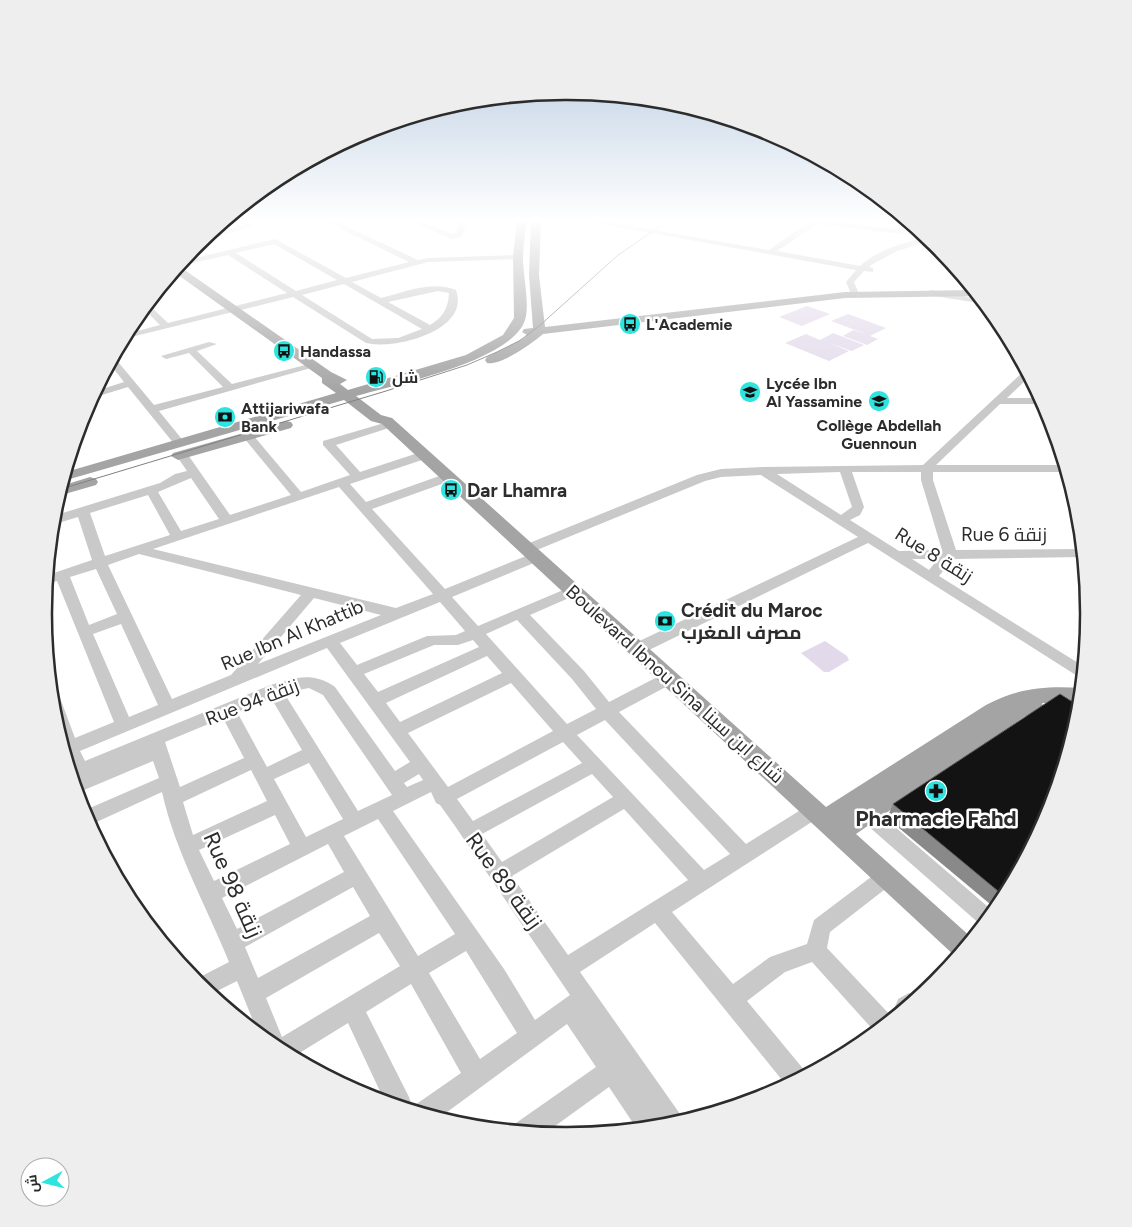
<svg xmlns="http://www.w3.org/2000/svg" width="1132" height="1227" font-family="Figtree,Cairo,sans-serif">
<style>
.green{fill:#e2d9ea}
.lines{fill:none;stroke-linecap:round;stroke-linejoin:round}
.minor{fill:#c9c9c9;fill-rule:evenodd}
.major{fill:#a4a4a4;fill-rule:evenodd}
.tram{stroke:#818181;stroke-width:1}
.wall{fill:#898989}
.building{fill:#131313;stroke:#5a5a5a}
.labels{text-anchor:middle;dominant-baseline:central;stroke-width:5;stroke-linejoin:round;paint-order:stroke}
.far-poi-label{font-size:16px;font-weight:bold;fill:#2c2c2c;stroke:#fff;text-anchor:start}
.poi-label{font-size:19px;font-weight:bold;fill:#2c2c2c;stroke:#fff;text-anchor:start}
.street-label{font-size:19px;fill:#2c2c2c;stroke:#fff}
.near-poi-label{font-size:22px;font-weight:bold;fill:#2c2c2c;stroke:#fff}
.near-street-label{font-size:22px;fill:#2c2c2c;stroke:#fff}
.rim{fill:none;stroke:#2c2c2c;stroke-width:2.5}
</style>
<rect width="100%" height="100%" fill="#fff"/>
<path class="green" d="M807 306 830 314 802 326 779 317Z
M848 314 886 328 870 336 878 339 867 345 843 336 853 330 866 334 831 321Z
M833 333 864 345 852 351 829 343 849 351 829 361 785 343 806 334 820 340Z
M825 641 847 656 849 660 829 672H824L801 653Z"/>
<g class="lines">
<path class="minor" d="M237 221H246L253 226 200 242 206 236 243 225Z
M325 221H335L418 260 428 258 518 255 522 257 518 259 428 262 352 282 381 298C404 292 433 280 456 290 471 331 393 350 366 343L293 297 123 339 126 334 160 325 144 309 148 304 168 323 287 293 228 255 179 266 183 261 275 239 346 278 409 262ZM274 244 337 280 296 291 236 253ZM344 284 422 329 398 338 372 339 302 295ZM438 291 449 293C448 309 443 317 430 325L388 302Z
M410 221H420L452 234 456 233 459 221H467L462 236 452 239Z
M585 221H601L769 250 810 221H830L921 232 926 237 817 224 777 251 860 266C879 249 903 243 927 237L931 241 897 251 871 265 869 267 873 268V272L864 271 854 282 859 294 855 297 851 294 846 282 856 270Z
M931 290 980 299 985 304 928 295 927 293Z
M209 342 217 344 197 351 232 384 313 363 318 366 159 411 185 443 179 447 175 445 128 387 92 398 96 391 124 382 110 364 114 357 154 405 223 387 189 353 166 359 161 356Z
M1025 370 1029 377 1007 398H1040L1043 404H1000L936 465H1064L1066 472H933V480L956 550 1082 549 1083 557 953 559 939 576 1083 666 1082 679 868 543 643 653H631L629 649 631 645 858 537 761 475 721 477 705 481 532 552H522L520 549 522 546 697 475 721 469 763 467 923 465ZM840 472 852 507 841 515 777 474ZM852 472H921V480L942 550 899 551 850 520 860 515 864 507ZM912 559H938L929 570Z
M391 421 397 424 395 426 336 445 360 472 424 451 430 455 428 458 350 484 366 502 445 474H453L455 477 453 480 372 509 445 589 531 554 536 553 543 557 541 560 452 597 478 626 568 588H578L580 591 578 594 530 615 584 671 609 702 663 674H675L677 678 675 682 619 712 746 844 807 806 814 803 821 806 823 811 821 816 672 912 733 984 770 957 807 944 814 920 879 871 886 868 893 871 896 877 893 883 830 932 827 948 892 1017 875 1032 812 962 785 972 747 1001 805 1071 807 1074 786 1085 655 923 580 972 685 1121 668 1126 637 1129 609 1087 544 1134 513 1131 516 1123 596 1067 567 1024 439 1118 413 1110 415 1105 461 1073 411 984 366 1012 409 1097 412 1106 411 1110 385 1102 348 1023 293 1057 276 1048 258 1033 237 981 211 994 194 980 229 962C206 905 175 851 162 792L90 825 83 811 159 778 153 761 77 793 54 715 51 692 58 694 60 698 75 738 114 722 57 581 47 584 48 575 92 560 78 517 55 524 53 523V516L160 483 175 474 187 471 176 455 182 451 186 452 230 515 291 495 244 438V434H252L301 492 350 475 323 445V441ZM191 478 219 519 181 531 158 492ZM339 487 433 594 396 608 153 549ZM148 495 170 535 105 556 90 513ZM139 554 301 595 231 675 172 699 108 565ZM96 569 117 614 89 625 70 577ZM314 598 381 615 258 664ZM440 602 465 631 456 635 427 636 357 665 340 643ZM517 620 572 679 596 709 567 724 486 634ZM121 624 158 705 129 717 93 634ZM473 640 479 647 378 692 364 674 434 645H458ZM327 648 410 762 395 771 335 687C313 671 292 678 268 686L85 761 80 751ZM487 656 502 673 400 722 386 703ZM511 683 553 731 448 787 408 733ZM309 688 323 695 392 795 358 811 284 693ZM271 698 302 750 267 767 237 712ZM223 718 244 758 180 787 165 742ZM605 720 730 854 704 870 577 735ZM563 742 582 763 473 821 457 799ZM309 763 343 819 306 837 274 779ZM251 770 267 801 193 835 183 802ZM419 774 423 780 407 787 404 783ZM592 774 613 797 502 862 482 834ZM431 792 436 803 440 805 455 826 570 995 535 1020 504 969 393 811ZM624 809 688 880 568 955 512 876ZM275 815 290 844 214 881 199 850ZM378 819 455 934 418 956 344 836ZM328 844 344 872 237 929 222 898ZM353 887 370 916 258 978 245 947ZM379 933 400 966 282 1037 266 998ZM466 951 517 1033 480 1059 429 973Z
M866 805 873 808 994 912 982 926 859 818 857 813 859 808Z
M909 993 918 997 898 1014 895 1007 898 999Z"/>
<path class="major" d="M517 221H527C525 233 523 246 523 259 523 275 530 305 525 320 512 361 396 384 356 396L381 415 392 418 826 807 986 705C1018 688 1045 686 1081 688L1079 703H1042L1043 706 1040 711 1024 717 856 834 972 938 956 957 382 424 371 421 344 400 63 481 66 472 336 393 322 383V378L174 272 179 266 331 372 347 380 340 384 348 390 466 355 503 335 514 318 513 257Z
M531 221H541L539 275 545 327 845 292 973 290 978 296 845 298 543 334C533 343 500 366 487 363L485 360 487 357 524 338 527 335 522 332 524 329 533 328 529 275Z
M286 421 291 422 293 425 291 428 178 460 171 456 173 453Z
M90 477 96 479 98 482 96 485 58 496 61 486Z"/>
<path class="tram" d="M61 489 386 391 467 365 497 352 519 341 538 327 617 256 667 221"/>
</g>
<path class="wall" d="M893 804 1048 814 1000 904 996 909 887 818Z"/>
<path class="building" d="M1060 694 1079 706 1078 716 1048 814 1004 896 893 804Z"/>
<linearGradient id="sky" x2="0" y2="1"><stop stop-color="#a9c1da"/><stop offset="0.56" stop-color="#fff"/><stop offset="1" stop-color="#fff" stop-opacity="0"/></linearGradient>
<rect width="1132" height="393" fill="url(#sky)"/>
<defs>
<g id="bus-disc" transform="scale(1.125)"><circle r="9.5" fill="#2ee4df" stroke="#fff"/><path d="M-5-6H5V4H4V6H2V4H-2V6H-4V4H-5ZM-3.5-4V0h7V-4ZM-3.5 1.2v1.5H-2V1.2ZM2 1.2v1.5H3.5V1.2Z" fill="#111"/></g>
<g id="fuel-disc" transform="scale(1.125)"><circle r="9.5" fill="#2ee4df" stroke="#fff"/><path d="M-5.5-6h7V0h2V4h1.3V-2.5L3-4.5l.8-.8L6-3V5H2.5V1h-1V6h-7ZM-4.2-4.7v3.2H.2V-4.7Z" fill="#111"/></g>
<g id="school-disc" transform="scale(1.125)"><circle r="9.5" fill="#2ee4df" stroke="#fff"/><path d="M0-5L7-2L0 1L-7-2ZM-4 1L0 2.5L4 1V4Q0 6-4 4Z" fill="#111"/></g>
<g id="bank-disc" transform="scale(1.125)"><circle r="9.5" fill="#2ee4df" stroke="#fff"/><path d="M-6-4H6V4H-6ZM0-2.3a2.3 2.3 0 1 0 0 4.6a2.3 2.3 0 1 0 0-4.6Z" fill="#111"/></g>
<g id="pharmacy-disc" transform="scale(1.125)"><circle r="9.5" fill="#2ee4df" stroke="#fff"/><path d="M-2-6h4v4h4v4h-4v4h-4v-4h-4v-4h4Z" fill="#111"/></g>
</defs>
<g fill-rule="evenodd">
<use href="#bus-disc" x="630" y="324"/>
<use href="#bus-disc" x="284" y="351"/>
<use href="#fuel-disc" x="376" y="377"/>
<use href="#school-disc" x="750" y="392"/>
<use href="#school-disc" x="879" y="401"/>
<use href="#bank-disc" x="225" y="417"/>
<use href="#bus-disc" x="451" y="490"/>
<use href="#bank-disc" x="665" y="621"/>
<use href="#pharmacy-disc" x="936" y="791"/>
</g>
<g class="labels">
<g class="far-poi-label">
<text x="646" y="324">L'Academie</text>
<text x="300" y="351">Handassa</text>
<text x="392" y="377">شل</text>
<text x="766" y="383">Lycée Ibn<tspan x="766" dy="18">Al Yassamine</tspan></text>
<text x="241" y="408">Attijariwafa<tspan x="241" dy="18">Bank</tspan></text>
<text x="879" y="425" text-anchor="middle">Collège Abdellah<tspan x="879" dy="18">Guennoun</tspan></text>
</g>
<g class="poi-label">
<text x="467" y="490">Dar Lhamra</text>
<text x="681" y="610">Crédit du Maroc<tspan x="681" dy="22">مصرف المغرب</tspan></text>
</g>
<g class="street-label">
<text x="1004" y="534">Rue 6 زنقة</text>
<text transform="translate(934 555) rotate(32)">Rue 8 زنقة</text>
<text transform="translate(292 635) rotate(-23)">Rue Ibn Al Khattib</text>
<text transform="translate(675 684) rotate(42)">Boulevard Ibnou Sina شارع ابن سينا</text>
<text transform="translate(252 702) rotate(-21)">Rue 94 زنقة</text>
</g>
<g class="near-poi-label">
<text x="936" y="818">Pharmacie Fahd</text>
</g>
<g class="near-street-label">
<text transform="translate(504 881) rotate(54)">Rue 89 زنقة</text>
<text transform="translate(233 885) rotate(66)">Rue 98 زنقة</text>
</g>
</g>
<path d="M0 0H1132V1227H0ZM565 100H567A513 513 0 0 1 1080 613V614A513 513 0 0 1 567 1127H565A513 513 0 0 1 52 614V613A513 513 0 0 1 565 100Z" fill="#eee" fill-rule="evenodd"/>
<path class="rim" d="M565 100H567A513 513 0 0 1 1080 613V614A513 513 0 0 1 567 1127H565A513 513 0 0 1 52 614V613A513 513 0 0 1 565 100Z"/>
<g transform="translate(45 1182) rotate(263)"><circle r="24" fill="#ffffff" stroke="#ababab"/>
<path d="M0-4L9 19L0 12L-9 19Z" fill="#2ee4df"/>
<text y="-8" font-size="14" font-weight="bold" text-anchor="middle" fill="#2c2c2c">ش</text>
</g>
</svg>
